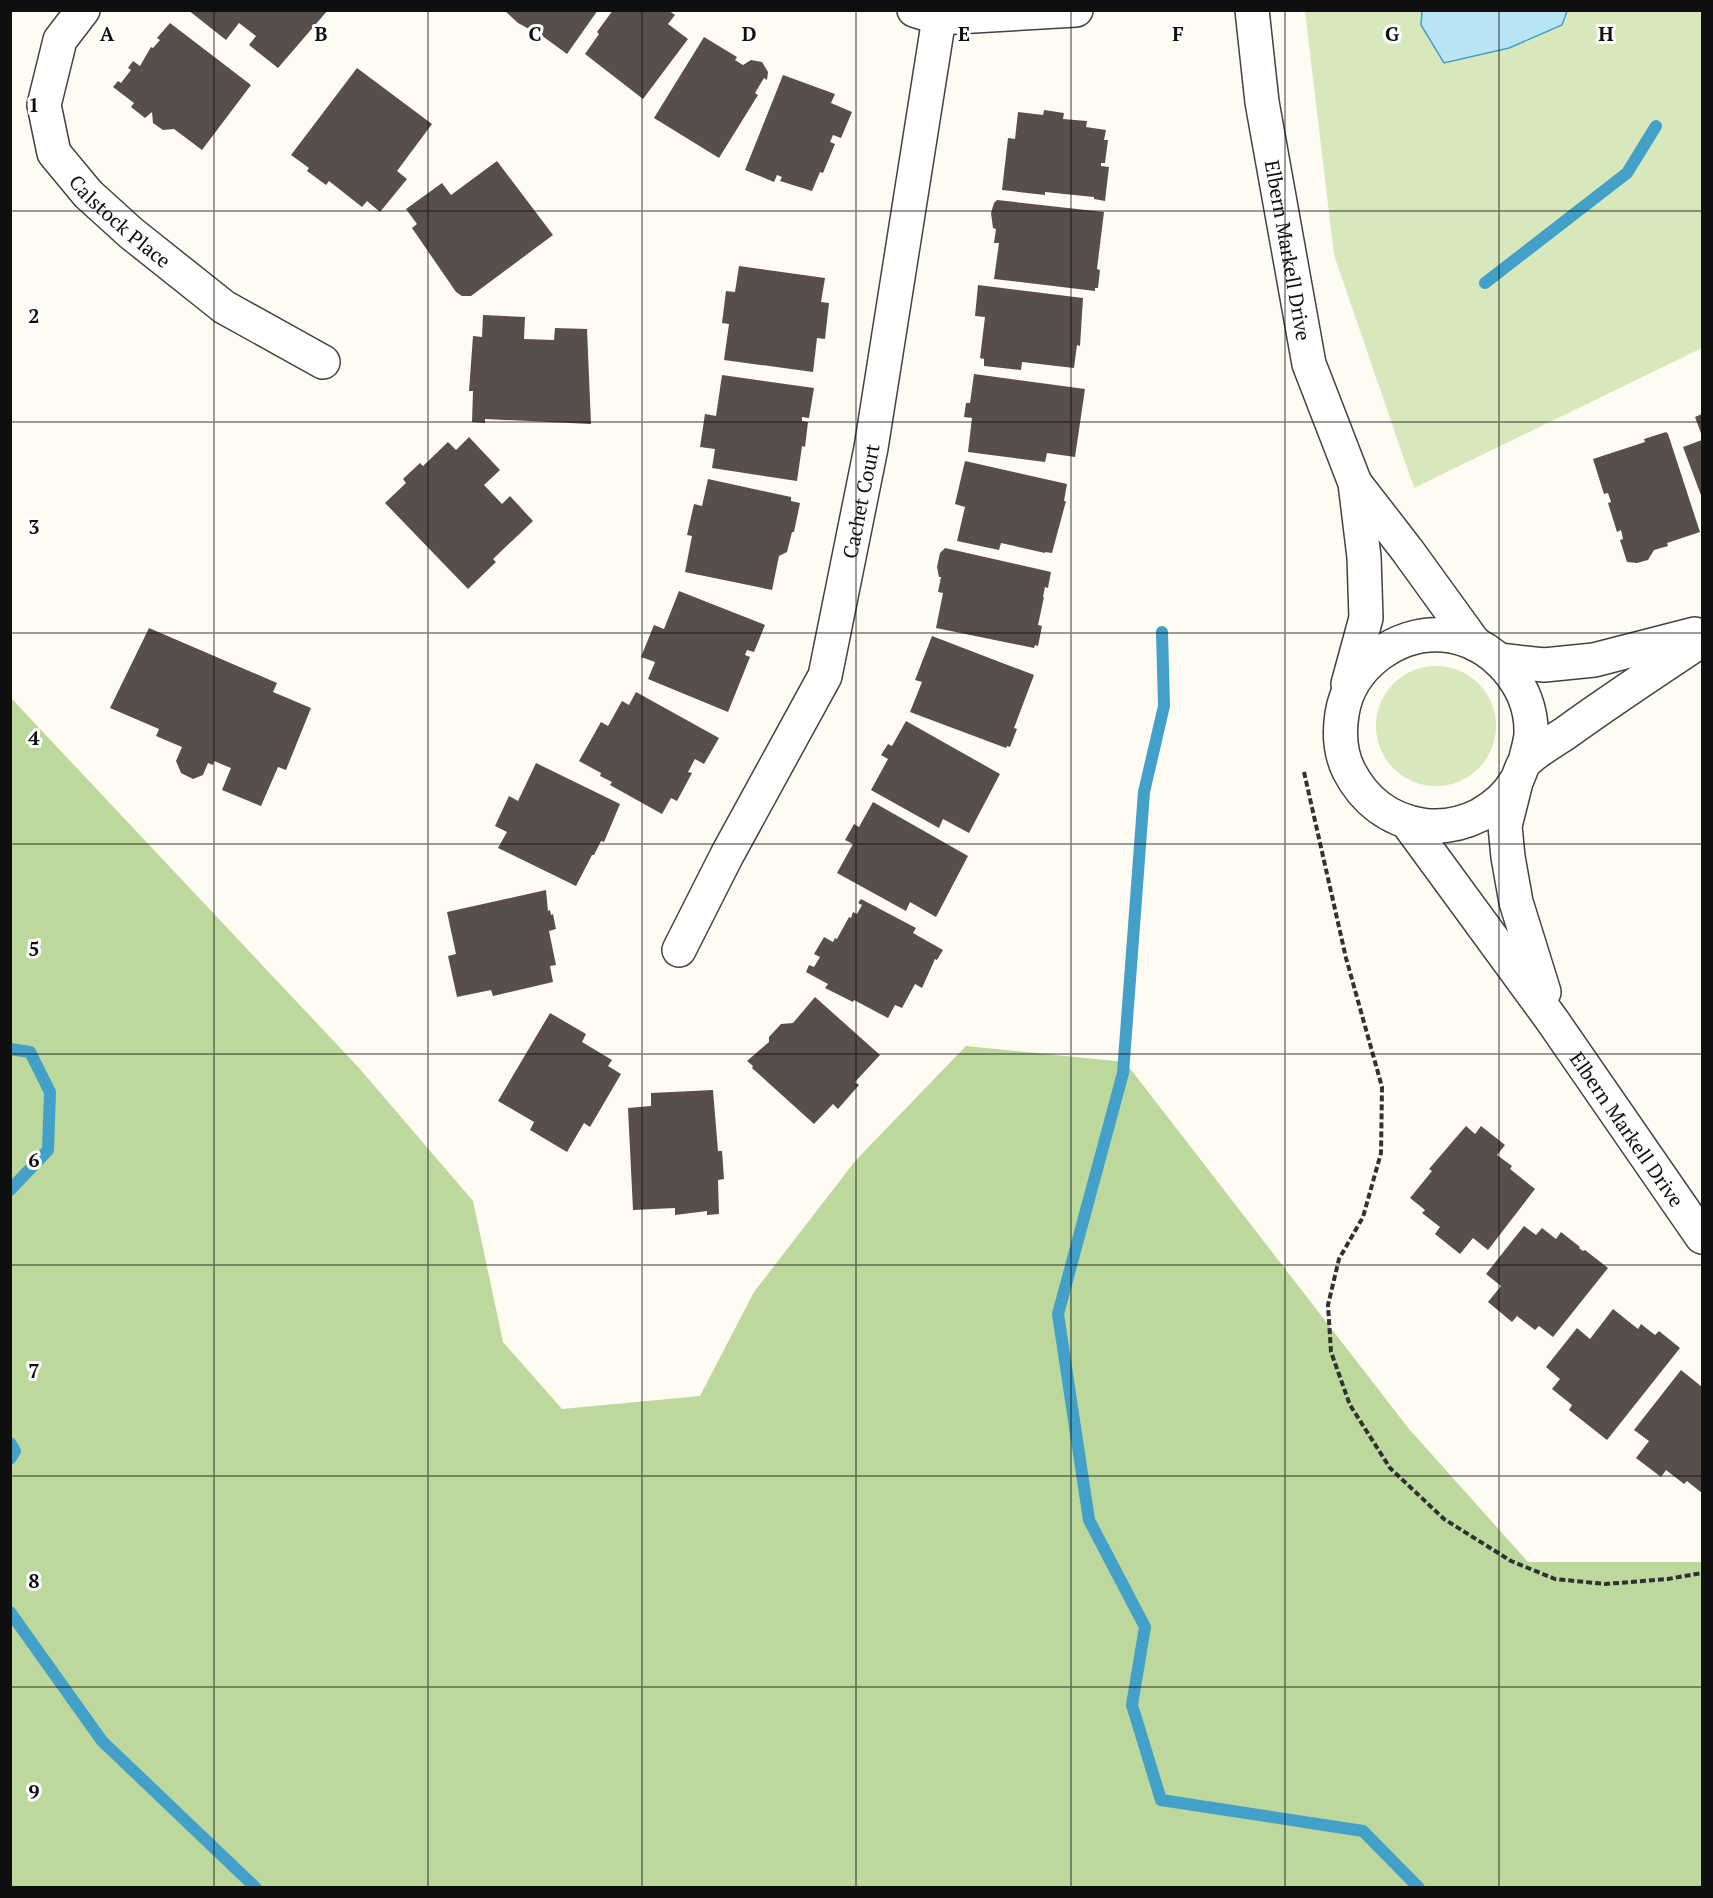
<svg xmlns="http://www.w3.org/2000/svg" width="1713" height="1898" font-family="'PT Serif',serif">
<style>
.green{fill:#d8e8bd}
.forest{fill:#bdd89c}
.water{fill:#b9e4f4;stroke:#43a0c8;stroke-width:1.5}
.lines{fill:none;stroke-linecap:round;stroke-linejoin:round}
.stream{stroke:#43a0c8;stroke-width:12}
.building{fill:#584f4c}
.minor-casing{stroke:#424242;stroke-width:36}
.path{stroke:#313131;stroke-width:4;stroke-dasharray:6 3;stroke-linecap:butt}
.minor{stroke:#fff;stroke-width:33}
.grid{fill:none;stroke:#0f0f0f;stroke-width:1.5;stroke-opacity:0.55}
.labels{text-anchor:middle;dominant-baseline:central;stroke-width:6;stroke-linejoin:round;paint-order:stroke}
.street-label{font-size:20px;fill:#0f0f0f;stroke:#fff}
.grid-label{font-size:20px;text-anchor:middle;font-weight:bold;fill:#0f0f0f;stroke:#fff;stroke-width:6;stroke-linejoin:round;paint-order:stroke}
</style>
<rect width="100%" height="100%" fill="#fefbf2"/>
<path class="green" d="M1305 11H1702V348L1414 488 1334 255Z
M1376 726a60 60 0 1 1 120 0a60 60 0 1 1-120 0Z"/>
<path class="forest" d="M10 697 359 1068 473 1201 503 1342 562 1409 700 1396 754 1292 856 1160 966 1046 1125 1062 1409 1429 1528 1562H1702V1887H11Z"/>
<path class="water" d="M1422 11V10L1567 11 1562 25 1509 48 1444 63 1421 25Z"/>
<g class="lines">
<path class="stream" d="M1485 283 1627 173 1656 126
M1162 632 1164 706 1144 792 1123 1073 1058 1314 1089 1520 1145 1627 1132 1705 1161 1800 1363 1831 1419 1888
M10 1049 30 1052 50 1092 48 1150 10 1190
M10 1443 15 1451 10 1459
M10 1612 102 1741 256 1888"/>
</g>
<path class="building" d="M188 10H328L278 68 249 45 256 36 239 23 226 40Z
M504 10H598L567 54 530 27 529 29 518 23Z
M613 10H668L675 15 668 24 688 39 643 99 585 54 599 34 597 32Z
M170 23 251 85 202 150 174 129 163 130 153 123 152 112 145 118 131 107 134 103 113 87 118 81 121 83 131 70 128 68 133 61 140 66 151 47 153 48 160 40 157 38Z
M704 37 737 57 735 60 743 65 751 60 762 62 768 72 767 80 764 78 755 93 758 95 719 158 654 118Z
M357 68 432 124 397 171 407 179 380 212 367 201 362 207 329 181 326 185 307 171 309 168 291 155Z
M783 75 835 94 831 103 852 112 841 138 833 135 830 142 835 144 823 173 820 172 812 191 780 181 782 177 777 175 774 182 745 170Z
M1044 110 1064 113 1063 119 1087 121 1086 127 1106 130 1104 140H1108L1105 163H1101V166L1109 167 1105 201 1094 199V197L1045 192V195L1002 190 1008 138 1015 139 1018 112 1043 115Z
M497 161 553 235 471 296H462L456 292 412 228 417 224 406 209 442 183 451 195Z
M997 200 1104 212 1097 269 1100 270 1098 288H1095V291L994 279 999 243H994L996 229 993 228 991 213 994 203Z
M739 266 825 278 821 302 829 303 825 339 817 338 813 372 724 360 729 324 722 323 726 291 735 292Z
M978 285 1083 298 1080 346 1077 345 1074 368 1022 362 1021 370 984 366V359L980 358 985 317 975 316Z
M483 315 525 317 524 339 554 340 555 328 587 329 591 424 485 419V423L472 422 473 391H469L473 336 482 337Z
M974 374 1085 389 1075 457 1047 453 1045 462 968 452 972 418 964 417 966 403H970Z
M722 375 814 388 809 418 802 417V421L808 422 805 447 802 446 797 481 712 468 715 449 700 447 705 414 716 416Z
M1702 414V436L1695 417Z
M1666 432 1668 434 1700 532 1667 543 1668 546 1654 550 1648 560 1637 563 1627 562 1620 540 1623 539 1621 530 1617 532 1608 503 1611 502 1608 493 1604 494 1593 459 1645 442 1644 439Z
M469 437 500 470 484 485 502 504 510 496 533 521 493 559 496 562 468 589 385 503 406 483 403 479 420 463 423 466 448 442 456 450Z
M1702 440V498L1683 447Z
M965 461 1067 484 1064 501H1066L1052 553 1045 552V553L1001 543 999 550 957 541 965 507 955 504Z
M708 479 791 497V501L800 503 794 532H792L787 552 779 556 772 590 685 572 692 536 687 535 694 504 702 506Z
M945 548 1051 572 1048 588 1045 587 1043 597H1044L1038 625 1042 626 1038 646 1035 645 1034 648 936 628 943 593 938 592 941 577H939L937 567 940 553Z
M679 591 765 625 754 652 747 650 745 655 750 657 728 712 648 679 655 662 641 657 654 625 664 629Z
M149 628 277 683 273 692 311 708 286 770 278 767 261 806 222 790 231 768 214 761 213 765 208 763 203 775 193 779 181 773 176 761 182 747 156 736 159 729 110 708Z
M932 636 1034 675 1014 728 1017 729 1010 747 1007 746 1006 748 910 712 922 682 915 680Z
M636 692 719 738 704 764 695 759 688 772 692 773 677 801 671 798 662 814 610 785 612 782 600 776 601 773 579 761 601 722 608 726 622 701 629 705Z
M906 721 1000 774 969 833 943 819 939 828 871 790 888 759 881 755 888 744 892 746Z
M536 763 620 804 604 842 601 841 594 855H592L576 886 498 848 507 832 495 826 509 796 518 801Z
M873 802 968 856 936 917 910 902 906 911 837 873 853 844 845 840 854 824 859 827Z
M546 890 548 911 550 910 551 915 553 914 556 929 549 931 556 965 550 966 553 982 493 996 491 990 457 997 448 956 456 954 447 912Z
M861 899 916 928 913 933 943 950 937 960 935 959 922 988 915 984 902 1008 895 1005 888 1018 854 1000 853 1002 825 988 828 984 806 972 809 965 814 967 820 957 814 954 824 937 833 942 835 938 837 939 849 917 851 918 853 912 857 914 862 905 858 903Z
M815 997 880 1055 855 1082 859 1085 838 1109 833 1104 814 1124 752 1068 753 1066 747 1061 769 1042V1037L781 1024 793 1023Z
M550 1013 586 1034 582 1042 612 1060 608 1066 621 1074 590 1127 584 1123 567 1152 530 1130 534 1122 498 1101Z
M713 1090 718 1151H722L724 1179 718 1180 719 1214 707 1215V1211L675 1215V1208L633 1210 628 1108 651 1106V1093Z
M1466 1126 1475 1134 1481 1126 1505 1145 1497 1155 1512 1166 1510 1169 1535 1189 1488 1250 1473 1238 1460 1254 1435 1234 1440 1227 1422 1213 1425 1210 1410 1198 1432 1171 1429 1169Z
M1524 1226 1536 1235 1542 1228 1556 1239 1561 1232 1580 1247 1579 1248 1583 1251 1585 1250 1608 1268 1553 1337 1539 1326 1535 1330 1517 1316 1512 1322 1488 1302 1501 1286 1486 1274Z
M1613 1309 1638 1329 1641 1324 1655 1335 1659 1331 1680 1348 1607 1440 1569 1410 1572 1405 1552 1389 1560 1379 1546 1367 1577 1328 1590 1339Z
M1681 1370 1702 1387V1493L1687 1481 1684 1484 1666 1470 1661 1477 1636 1458 1649 1441 1634 1430Z"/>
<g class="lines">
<g class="minor-casing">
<g id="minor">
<path id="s1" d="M83 10 60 40 44 105 54 153 88 194 131 233 224 307 323 362"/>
<path d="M914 10 939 18 1076 10"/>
<path id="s2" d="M1252 10 1262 102 1309 364 1355 483 1364 557 1366 618 1348 684"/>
<path d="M1355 483 1407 550 1475 644"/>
<path d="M1499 660 1544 665 1594 660 1695 634"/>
<path d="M1525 762C1527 753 1530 744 1531 735 1533 686 1493 640 1444 635 1396 631 1349 667 1342 714 1339 733 1340 753 1349 771 1364 800 1389 820 1422 825 1441 828 1462 824 1480 815 1494 807 1508 795 1516 781 1520 775 1521 766 1526 761 1537 750 1554 741 1567 732 1611 700 1657 670 1702 640"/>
<path d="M1516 782 1505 826 1508 857 1516 902 1544 992"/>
<path id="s3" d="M1407 822 1552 1020 1702 1237"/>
<path id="s4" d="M679 950 727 855 825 676 871 448 939 18"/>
</g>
</g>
<path class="path" d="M1304 772 1346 958 1382 1087 1381 1153 1363 1217 1339 1259 1328 1305 1331 1352 1350 1405 1390 1468 1444 1519 1511 1561 1555 1579 1605 1584 1668 1579 1702 1573"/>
<use href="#minor" class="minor"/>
</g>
<path class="grid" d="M214 10V1888M428 10V1888M642 10V1888M856 10V1888M1071 10V1888M1285 10V1888M1499 10V1888M10 211H1702M10 422H1702M10 633H1702M10 844H1702M10 1054H1702M10 1265H1702M10 1476H1702M10 1687H1702"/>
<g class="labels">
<g class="street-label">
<text stroke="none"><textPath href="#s1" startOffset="249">Calstock Place</textPath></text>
<text stroke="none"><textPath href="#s2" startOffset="243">Elbern Markell Drive</textPath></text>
<text stroke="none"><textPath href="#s4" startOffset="489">Cachet Court</textPath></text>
<text stroke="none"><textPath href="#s3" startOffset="378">Elbern Markell Drive</textPath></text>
</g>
</g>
<g class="grid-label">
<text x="107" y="41">A</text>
<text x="321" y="41">B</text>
<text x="535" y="41">C</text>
<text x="749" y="41">D</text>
<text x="964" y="41">E</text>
<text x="1178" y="41">F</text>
<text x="1392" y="41">G</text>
<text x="1606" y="41">H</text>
<text x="34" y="112">1</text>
<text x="34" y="323">2</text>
<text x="34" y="534">3</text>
<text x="34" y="745">4</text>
<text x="34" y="956">5</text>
<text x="34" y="1167">6</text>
<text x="34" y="1378">7</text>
<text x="34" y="1588">8</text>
<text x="34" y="1799">9</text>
</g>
<rect width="1713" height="1898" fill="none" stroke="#0f0f0f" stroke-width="24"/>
</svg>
